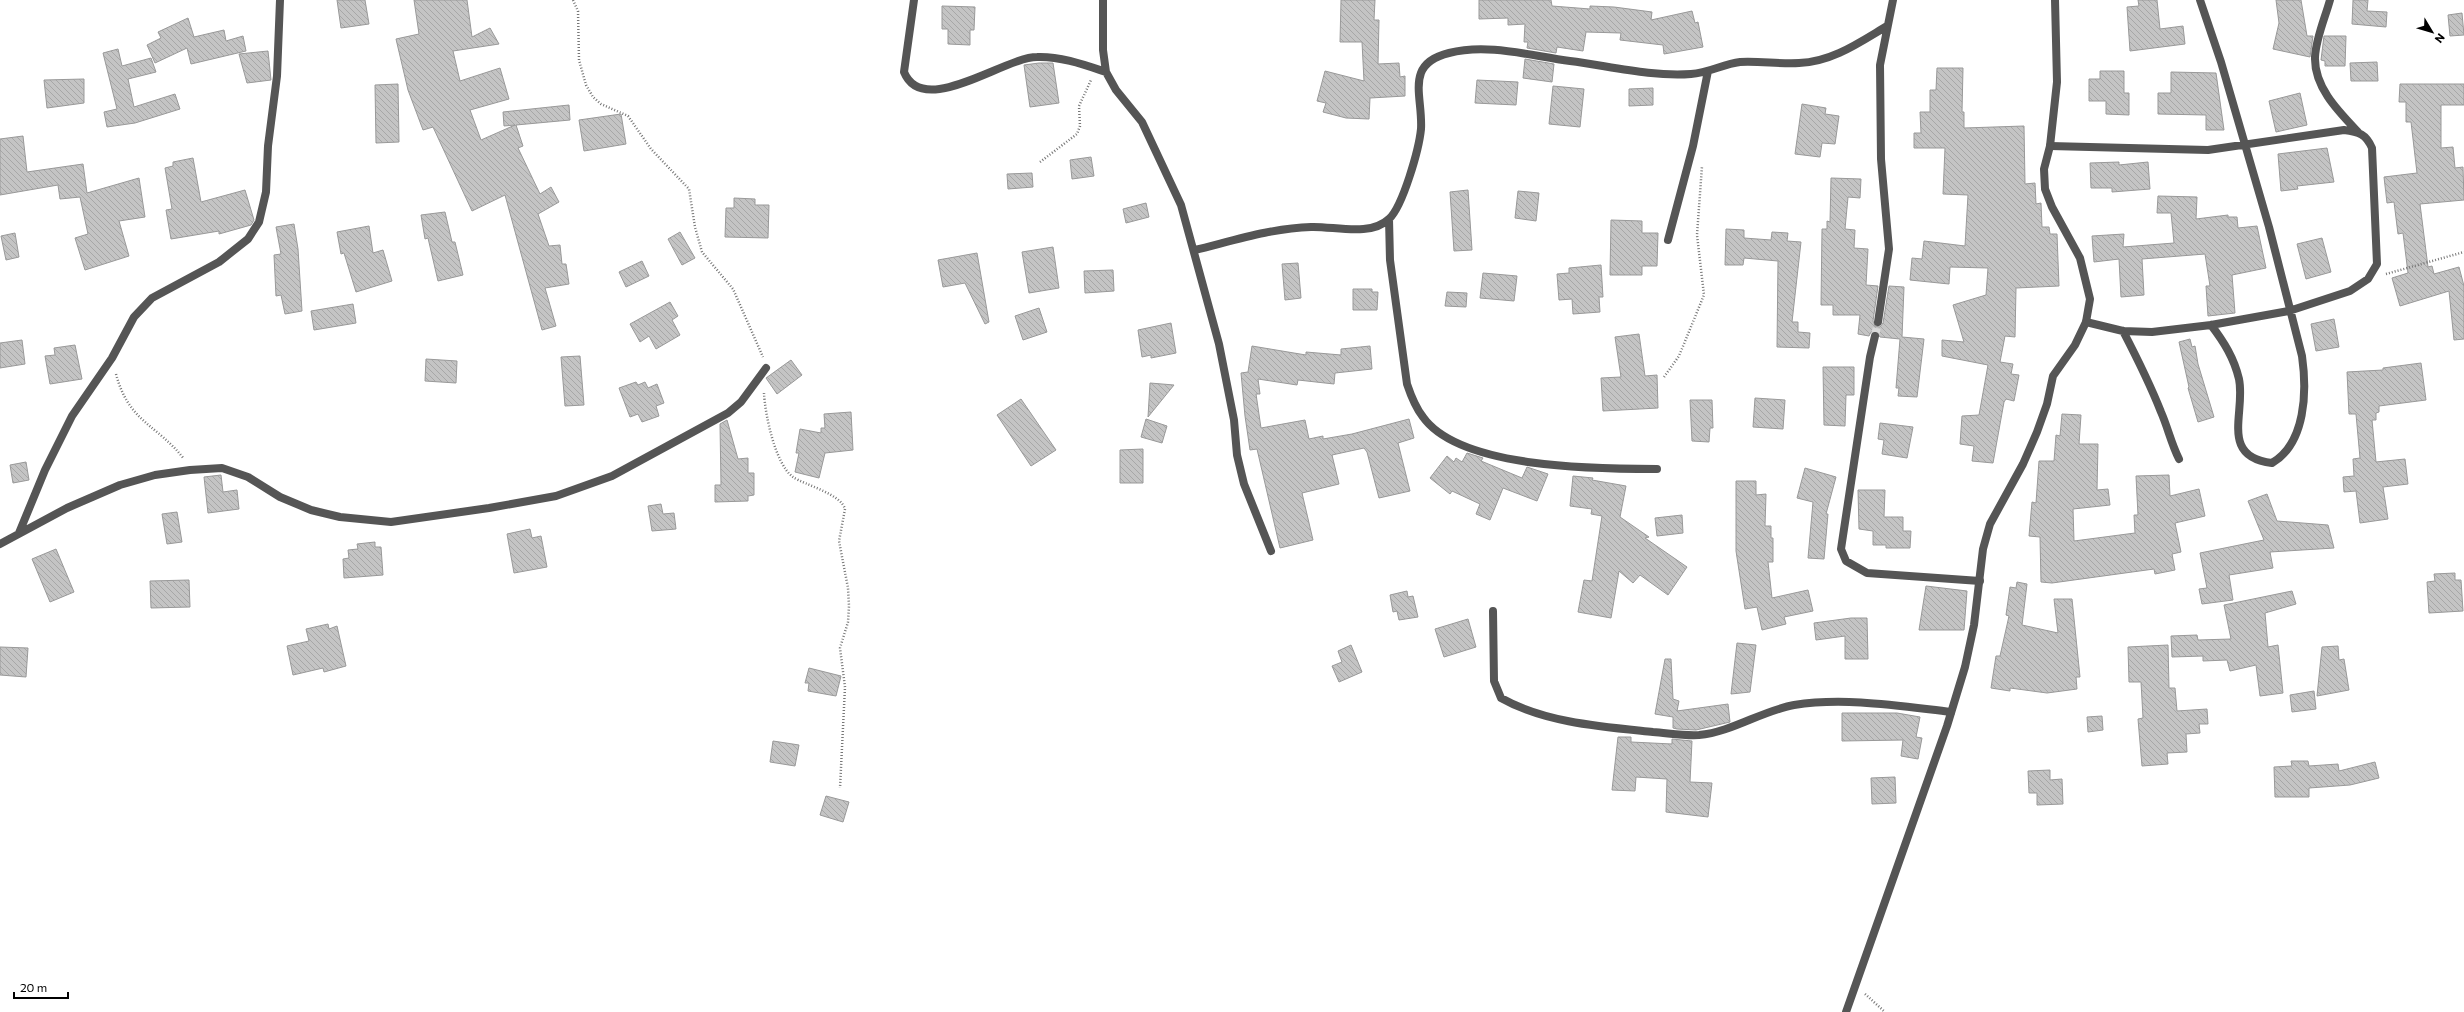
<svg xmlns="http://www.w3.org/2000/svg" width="2464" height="1012" font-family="Commissioner,sans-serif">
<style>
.building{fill:url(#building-back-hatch);stroke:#999}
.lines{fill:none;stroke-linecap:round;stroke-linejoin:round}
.minor-tunnel{stroke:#d9d9d9;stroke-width:8;stroke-dasharray:8 4;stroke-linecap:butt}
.path{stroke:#777;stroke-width:2.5;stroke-dasharray:1 2;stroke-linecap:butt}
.minor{stroke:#555;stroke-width:8}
.tertiary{stroke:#555;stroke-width:8}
</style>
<defs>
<pattern id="building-back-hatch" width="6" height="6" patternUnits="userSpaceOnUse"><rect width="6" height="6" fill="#c4c4c4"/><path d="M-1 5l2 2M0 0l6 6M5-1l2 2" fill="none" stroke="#a7a7a7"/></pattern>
</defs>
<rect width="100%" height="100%" fill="#fff"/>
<path class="building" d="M337 0H365L369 24 341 28Z
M414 0H467L472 37 490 28 499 44 453 51 460 81 500 68 509 99 470 110 481 140 515 125 504 126 503 112 569 105 570 120 516 125 523 146 518 148 540 194 551 187 559 202 538 214 549 246 560 245 562 264H566L569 284 545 288 556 326 542 330 505 195 472 211 433 127 423 130 408 90 396 39 419 34Z
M1341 0H1375L1374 20H1379L1378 64 1399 63 1400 77 1405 76V96L1370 98 1369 119 1346 118 1323 112 1326 103 1317 101 1325 71 1364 81 1362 42H1340Z
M1479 0H1551L1552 6 1590 9V6L1614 7 1652 12 1651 20 1692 11 1695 23 1698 22 1703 47 1664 54 1663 45 1620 40 1621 33 1586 32 1583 51 1557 47 1556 53 1527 48 1528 42H1524L1525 24 1508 25V18L1479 19Z
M2138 0H2157L2160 29 2183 26 2185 44 2130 51 2127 7 2139 6Z
M2276 0H2301L2307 36H2313L2310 57 2273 49 2279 23Z
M2353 0H2368L2367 11 2387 12 2386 27 2352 24Z
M942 6 975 7 974 30H970V45L948 44V29H942Z
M2462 13 2464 35 2450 36 2448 15Z
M188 18 194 37 224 30 226 41 243 36 246 51 191 64 187 48 155 63 147 45 161 38 158 32Z
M2324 36H2346L2345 66H2325V61L2321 60Z
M118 49 122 66 151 58 156 72 128 79 134 107 175 94 180 109 135 123 107 127 104 112 117 109 103 53Z
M268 51 271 80 247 83 239 54Z
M1525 59 1554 64 1552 82 1523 78Z
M2377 62 2378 81H2351L2350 63Z
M1039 63H1053L1059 103 1030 107 1024 65Z
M1937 68H1963L1962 112H1964V128L2024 126 2025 184 2035 183 2036 204 2041 203 2042 227H2049L2050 234H2057L2059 286 2016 288 2015 337 2005 336 2000 362 2013 364 2011 374 2019 375 2014 401 2006 399 2004 402 1993 463 1972 461 1974 446 1960 444 1962 416 1979 415 1988 365 1942 356V340L1964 342 1953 305 1986 295 1988 268 1950 267 1949 284 1910 280 1912 258 1922 259 1924 241 1965 246 1968 195 1943 194 1945 148H1914V133H1921L1920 112H1930V90H1936Z
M2100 71H2124V93H2129V115L2106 114V101H2089V79H2100Z
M2171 72 2216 73 2224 130H2206V115L2158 114V93H2171Z
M84 79V103L47 108 44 80Z
M1477 80 1518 82 1516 105 1475 103Z
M398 84 399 142 376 143 375 85Z
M2400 84H2464V105H2441V148L2453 147 2455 168 2463 167 2464 200 2420 204 2428 267 2432 266 2434 274 2459 267 2464 286V339L2454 340 2449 291 2400 306 2392 278 2408 273 2403 233 2398 234 2394 202 2387 203 2384 177 2417 173 2411 122H2406V102H2399Z
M1553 86 1584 89 1580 127 1549 124Z
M1653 88V105L1629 106V89Z
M2300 93 2307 125 2276 132 2269 101Z
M1802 104 1826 108 1825 114 1839 116 1835 144 1822 143 1820 157 1795 154Z
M621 114 626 144 584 151 579 120Z
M23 136 27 172 83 164 87 193 139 178 145 217 119 221 129 256 85 270 75 238 88 234 80 197 60 199 58 185 0 195V139Z
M2327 148 2334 182 2297 186 2298 189 2281 191 2278 154Z
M1091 157 1094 176 1072 179 1070 160Z
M193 158 201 202 245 190 254 220 251 225 219 234V231L171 239 166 210 172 209 165 168 173 166V162Z
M2119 162V165L2148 162 2150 189 2112 192V188H2091L2090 163Z
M1032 173 1033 187 1008 189 1007 174Z
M1831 178 1861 179 1860 198 1848 197 1845 229 1855 230 1854 248 1868 249 1866 285 1878 286 1873 321 1875 326 1880 327 1883 323 1889 286 1904 287 1902 337 1924 339 1917 397 1898 396 1899 388H1896L1900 339 1880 337 1876 331 1871 332 1869 336 1858 334 1860 315H1833V305H1821L1822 229H1827V221L1830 222Z
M1468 190 1472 250 1454 251 1450 192Z
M1518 191 1539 193 1536 221 1515 218Z
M2158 196 2197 197 2196 219 2228 215V217H2237L2238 228 2257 226 2266 268 2232 275 2235 313 2208 316 2206 286H2210L2205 254 2142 259 2144 295 2121 297 2119 259 2094 262 2092 236 2124 234 2123 247 2174 243 2171 213H2157Z
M734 198 755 199V205H769L768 238 725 237 726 208H734Z
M1146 203 1149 217 1126 223 1123 209Z
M445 212 452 242H455L463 275 438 281 428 238 425 239 421 215Z
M1611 220 1642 221V233H1658L1657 266H1642V275H1610Z
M294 224 298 249 302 311 285 314 281 295 276 296 274 255 281 254 276 227Z
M369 226 373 253 383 250 392 281 356 292 344 253 341 254 337 232Z
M1726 229 1744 230V238L1771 240 1772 232 1788 233 1787 241 1801 242 1792 322H1798V332L1810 333 1809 348 1777 347 1778 261 1744 258 1743 265H1725Z
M680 232 695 258 682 265 668 239Z
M15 233 19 257 6 260 1 236Z
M2322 238 2331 272 2306 279 2297 244Z
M1053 247 1059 288 1029 293 1022 252Z
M977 253 989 322 985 324 965 283 943 287 938 260Z
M642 261 649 276 626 287 619 272Z
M1298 263 1301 298 1285 300 1282 264Z
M1601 265 1603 297H1599L1600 312 1573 314 1572 299 1559 300 1557 274 1569 273V268Z
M1113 270 1114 291 1085 293 1084 271Z
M1483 273 1517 276 1514 301 1480 298Z
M1353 289H1372V292H1378L1377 310H1353Z
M1447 292 1467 293 1466 307 1445 306Z
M670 302 678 316 672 320 680 335 656 349 649 336 640 342 630 324Z
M353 304 356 323 314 330 311 311Z
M1039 308 1047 332 1023 340 1015 316Z
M2334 319 2339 347 2316 351 2311 324Z
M1171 323 1176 353 1151 358V355L1142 357 1138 330Z
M1639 334 1645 376 1657 375 1658 408 1603 411 1601 378 1621 377 1615 337Z
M2190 339 2192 347 2195 346 2198 364 2214 417 2198 422 2188 388 2189 387 2179 342Z
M22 340 25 364 0 368V343Z
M75 345 82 379 50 384 45 356 55 355 54 348Z
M1252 346 1306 355V352L1341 355V349L1370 346 1372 369 1335 373 1334 384 1298 380 1297 385 1258 379 1260 394H1256L1261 428 1305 420 1309 439 1323 436V439L1352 434 1409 419 1414 438 1398 443 1410 491 1379 498 1367 452 1364 448 1332 455 1339 484 1302 493 1313 540 1280 548 1257 449 1250 450 1245 416 1241 373 1248 372Z
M580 356 584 405 565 406 561 357Z
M426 359 457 361 456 383 425 381Z
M791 360 802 375 777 394 766 378Z
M2421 363 2426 400 2379 406V412L2376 413V420H2372L2376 462 2405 459 2408 484 2383 487 2388 519 2360 523 2356 491 2344 492 2343 477 2354 476 2353 459 2360 458 2356 414H2349L2347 372 2383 370V368Z
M1823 367H1854V395H1846L1845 426 1824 425Z
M636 382 638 385 645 382 648 388 657 384 664 403 656 406 659 416 642 422 638 414 630 417 619 388Z
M1150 383 1174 385 1148 417Z
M1755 398 1785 400 1783 429 1753 427Z
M1021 399 1056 450 1031 466 997 415Z
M1690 400H1712L1713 428H1710L1709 442 1692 441Z
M851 412 853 450 825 453 819 478 795 472 799 453H796L800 429 821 433V428H825L824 414Z
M2062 414 2081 415 2079 444H2098L2097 490 2108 489 2110 505 2073 509 2074 541 2135 533 2134 515H2138L2136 476 2169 475 2170 496 2199 489 2205 516 2175 523 2181 552 2172 554 2175 570 2155 574 2154 569 2052 583 2041 582 2040 537 2029 536 2032 502 2036 503 2039 461H2054L2056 435 2060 436Z
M1146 419 1167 426 1162 443 1141 437Z
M727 420 738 459 748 458V473H754V495L748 496V501L715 502V485H721L720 424Z
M1880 423 1913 427 1907 458 1882 454 1884 440 1878 439Z
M1143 449V483H1120V450Z
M1467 453 1483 458 1481 461 1522 478 1527 467 1548 474 1537 501 1503 488 1490 520 1476 514 1480 504 1452 491 1450 494 1430 478 1447 456 1454 462 1456 458 1462 462Z
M26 462 29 480 13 483 10 465Z
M1805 468 1836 477 1826 514H1828L1824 559 1808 558 1813 502 1797 498Z
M221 475 223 492 237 490 239 509 208 513 204 477Z
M1573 476 1593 478 1592 480 1626 486 1620 517 1649 537 1645 538 1687 567 1668 595 1640 575 1633 583 1619 571 1611 618 1578 612 1584 580 1592 581 1602 516 1591 514 1592 509 1570 506Z
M1736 481H1756V495L1766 494 1765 526H1771V538H1773V562H1768L1772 598 1808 590 1813 611 1784 617 1786 624 1762 630 1757 607 1745 609 1736 551Z
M1858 490H1885L1884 517H1903V531H1911L1910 548H1886V545H1873V531L1859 529Z
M2267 494 2277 521 2328 525 2334 548 2270 552 2273 568 2229 575 2233 600 2202 604 2199 589 2207 588 2200 553 2264 540 2248 501Z
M661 504 663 514 674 513 676 529 652 531 648 506Z
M177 512 182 542 167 544 162 514Z
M1682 515 1683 533 1657 536 1655 518Z
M530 529 532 538 541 536 547 567 514 573 507 534Z
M375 542V547H381L383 575 344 578 343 559 349 558 348 550 358 549 357 544Z
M56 549 74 592 50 602 32 559Z
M2455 573V580H2461L2463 611 2429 613 2427 582 2435 581 2434 574Z
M189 580 190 607 151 608 150 581Z
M2017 582 2027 584 2022 625 2058 633 2054 599H2072L2080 677H2076L2077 689 2047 693 2010 688V691L1991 688 1996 656H2000L2009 616 2006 615 2010 587 2016 588Z
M1926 586 1967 591 1964 630H1919Z
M1407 591 1408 597 1413 596 1418 617 1399 620 1397 611 1393 612 1390 595Z
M2292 591 2296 604 2265 613 2268 647 2278 645 2283 693 2260 696 2256 665 2230 671 2227 660 2203 661V656L2172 657 2171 636 2197 635 2198 640 2231 639 2224 605Z
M1851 618H1867L1868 659H1845V636L1816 640 1814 623Z
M1468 619 1476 647 1444 657 1435 629Z
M328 624 329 629 337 626 346 666 324 672 323 668 293 675 287 646 309 641 306 629Z
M1737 643 1756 645 1750 692 1731 694Z
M1351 645 1362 672 1339 682 1332 666 1342 662 1338 651Z
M2168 645 2169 688H2175L2177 711 2207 709 2208 724H2199L2200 733 2186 734 2187 752 2167 753 2168 764 2142 766 2138 719 2143 718 2141 682H2129L2128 647Z
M2338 646 2339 660 2344 659 2349 690 2317 696 2322 647Z
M0 647 28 648 26 677 0 675Z
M1665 659H1671L1673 699 1679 701 1677 711 1728 704 1730 722 1696 730 1677 729 1673 728V717L1655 714Z
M809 668 841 676 836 696 808 691 809 683H805Z
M2314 691 2316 709 2292 712 2290 695Z
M1842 713H1897L1920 717 1916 737 1922 738 1918 759 1901 756 1903 740 1842 741Z
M2102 716 2103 730 2088 732 2087 717Z
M1618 737H1631V742L1672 744V739L1692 741 1690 782 1712 783 1708 817 1666 812 1667 779 1636 777 1635 791 1612 790Z
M773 741 799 745 795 766 770 762Z
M2291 761H2308L2309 766 2338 764 2339 771 2375 762 2379 778 2350 785 2309 788V797H2275L2274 767 2292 766Z
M2050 770V780L2062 779 2063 804 2037 805V793H2029L2028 771Z
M1895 777 1896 803 1872 804 1871 778Z
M826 796 849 802 843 822 820 815Z"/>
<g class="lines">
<path class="minor-tunnel" d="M1875 336 1878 322"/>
<path class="path" d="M573 0 578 11 579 60 586 85 593 97 601 104 628 116 651 149 689 189 695 227 702 252 733 289 763 357
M1040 162 1077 134 1080 126 1079 106 1091 80
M2386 274 2464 252
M116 374C129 423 157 424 184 459
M1664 377 1679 356 1704 295 1697 235 1702 166
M764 393C765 414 775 464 793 477 805 485 841 494 845 509L839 541 848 588 849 606 848 622 840 648 845 687 840 788
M1865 994 1885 1012"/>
<path class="minor" d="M914 0 904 72C923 119 1004 57 1037 57 1060 56 1085 65 1106 72
M1103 0V50L1106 72 1116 90 1142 122 1181 205 1219 344 1234 420 1237 455 1244 484 1271 551
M2200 0 2221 62 2269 227 2302 356C2307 391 2306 443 2272 463 2219 457 2246 412 2239 379 2234 358 2224 342 2211 325
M2330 0C2325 18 2316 38 2315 57 2314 87 2338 111 2358 132
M2050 146 2208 150 2344 130C2359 132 2366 134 2372 148L2377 264 2368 279 2350 291 2289 311 2211 325 2152 332 2123 331 2086 322
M1389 219 1390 260 1407 384C1411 396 1415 407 1423 417 1460 469 1598 469 1657 469
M1668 240 1693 146 1708 71
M1195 250C1232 241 1272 228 1311 227 1334 226 1370 237 1389 219 1403 206 1419 149 1421 129 1423 96 1404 64 1449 53 1488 43 1531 56 1570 61 1609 66 1652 77 1691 74 1709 73 1723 64 1740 62 1760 61 1779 64 1799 63 1832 62 1860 42 1887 26
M1878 322 1889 249 1881 159 1880 65 1893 0
M2123 331C2137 358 2150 384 2161 412 2168 428 2171 443 2179 459
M1875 336 1870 357 1841 549 1846 561 1867 573 1980 581
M19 533 45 470 72 416 112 358 134 317 152 298 219 262 248 239 259 222 266 192 268 146 277 76 280 0
M0 544 67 508 120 485 155 475 190 470 222 468 248 477 280 497 311 510 340 517 391 522 489 508 556 496 612 476 728 413 741 402 766 368
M1493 611 1494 681 1501 698C1545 723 1604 727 1653 732 1668 733 1684 736 1699 735 1732 732 1761 711 1794 705 1845 697 1899 706 1951 712"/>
<path class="tertiary" d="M1846 1012 1947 726 1965 667 1974 625 1983 549 1990 524 2023 464 2037 432 2047 404 2053 376 2075 345 2086 322 2090 299 2080 258 2052 207 2045 189 2044 169 2050 146 2057 82 2055 0"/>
</g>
<g transform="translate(2432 32) rotate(128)" stroke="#ffffff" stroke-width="3" paint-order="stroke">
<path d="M0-3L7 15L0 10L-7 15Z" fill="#000000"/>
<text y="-6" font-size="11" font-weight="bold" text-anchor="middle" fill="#000000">N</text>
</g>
<path d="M14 992v6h54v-6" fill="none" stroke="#000000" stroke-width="2"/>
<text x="20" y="992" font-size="12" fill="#000000" stroke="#ffffff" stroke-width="3" paint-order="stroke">20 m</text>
</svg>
